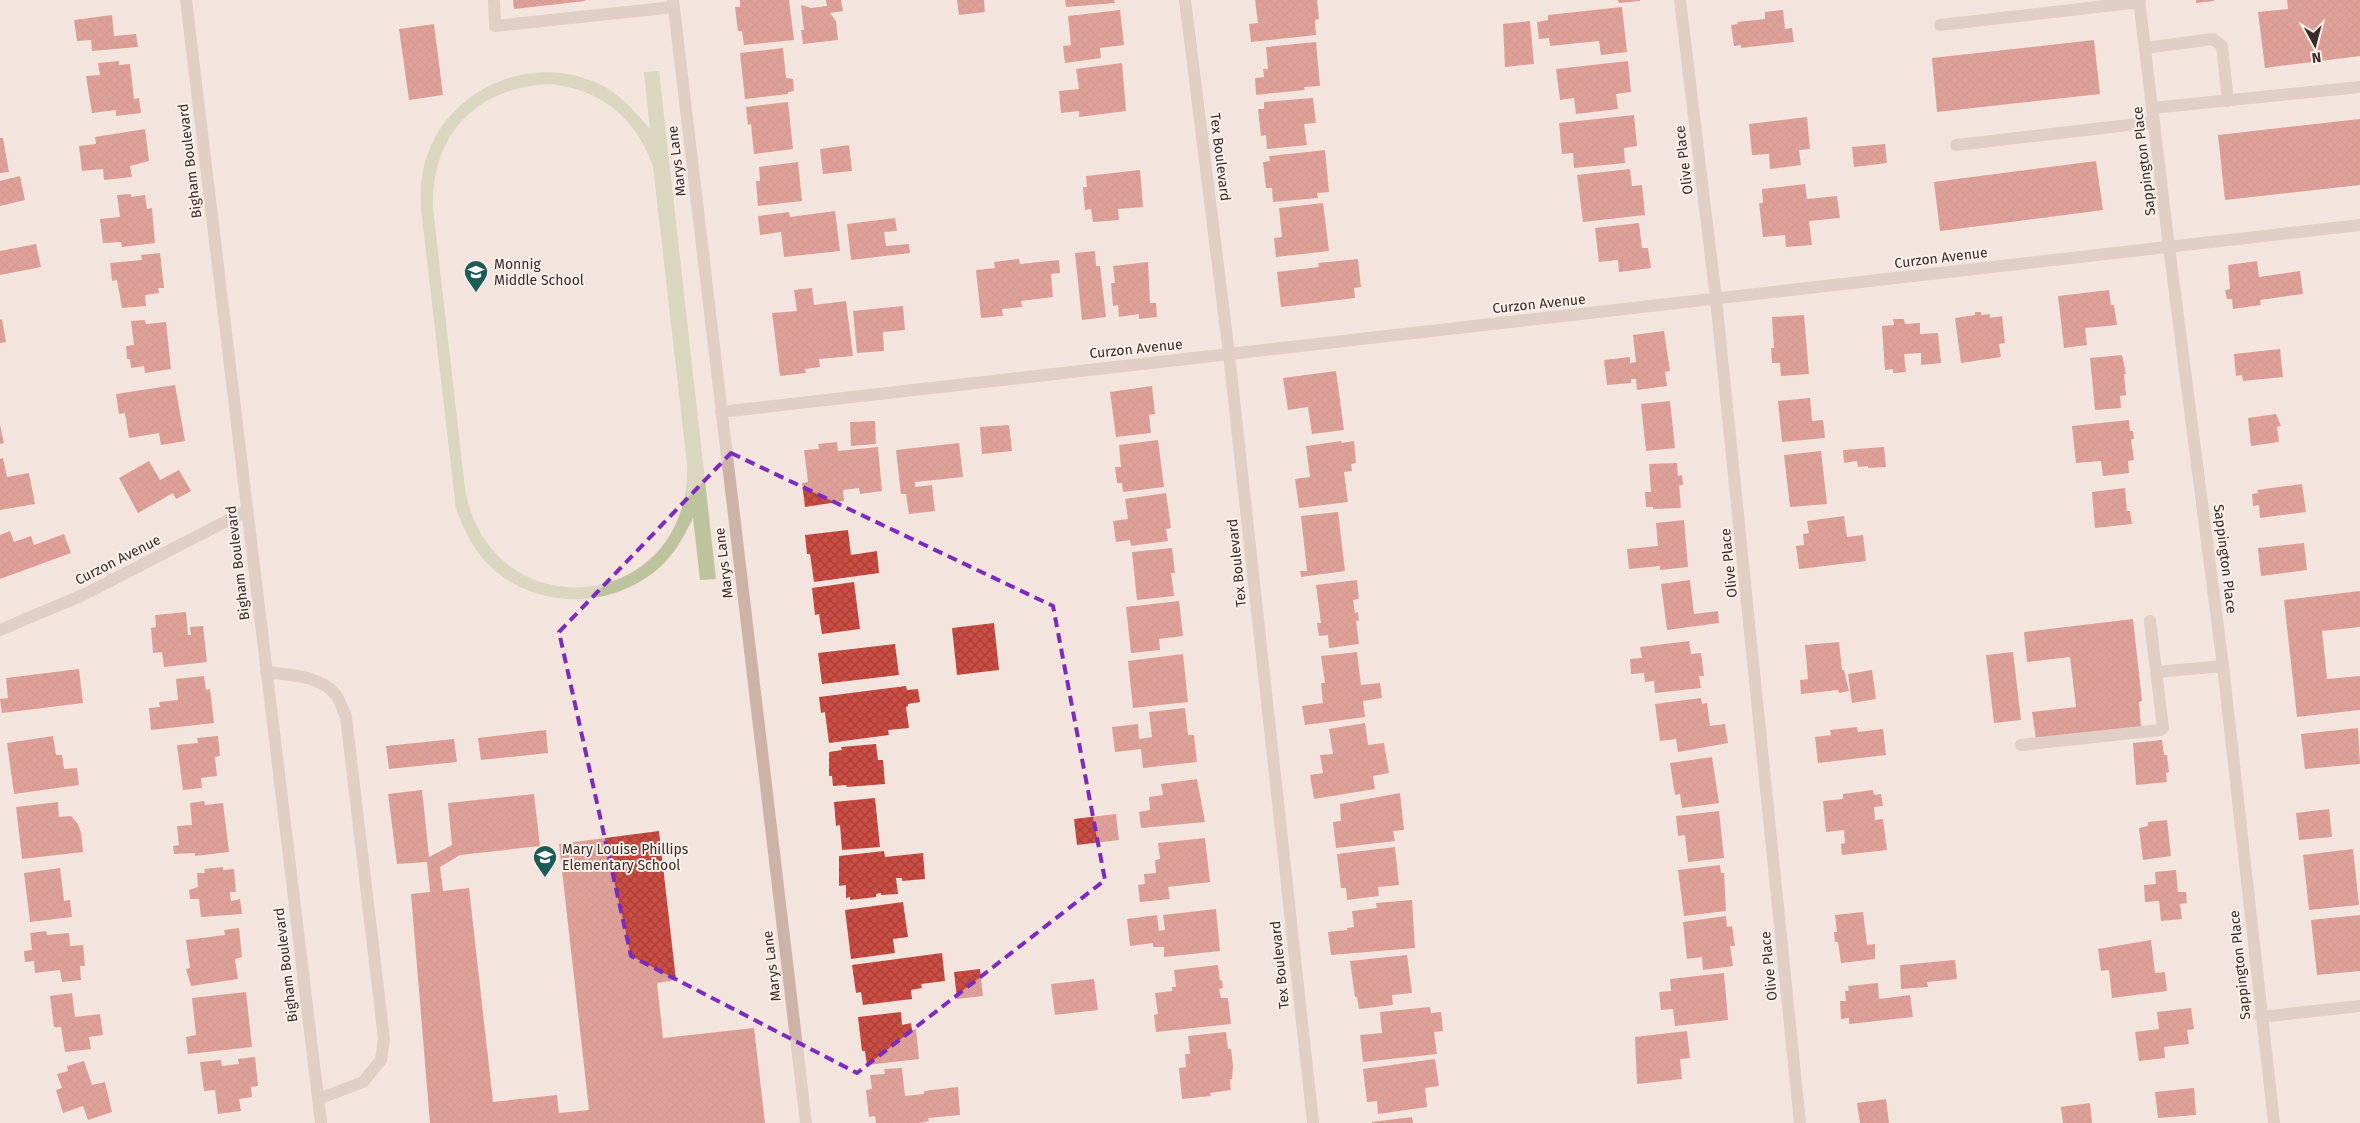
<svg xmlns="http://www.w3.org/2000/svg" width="2360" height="1123" font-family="'Fira Sans',sans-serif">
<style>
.pitch{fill:#bdc39c;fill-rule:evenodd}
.building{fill:url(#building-cross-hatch)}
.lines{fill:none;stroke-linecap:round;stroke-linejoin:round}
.minor{stroke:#ccb2a8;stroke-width:12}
.marked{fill:none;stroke:#7b2cbf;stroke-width:4;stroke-dasharray:10 6;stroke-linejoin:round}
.labels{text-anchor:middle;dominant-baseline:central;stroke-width:4;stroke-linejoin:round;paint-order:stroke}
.street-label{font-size:14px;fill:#392b28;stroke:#fbf0ea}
.poi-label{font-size:14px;fill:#392b28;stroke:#fbf0ea;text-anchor:start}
</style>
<defs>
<pattern id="building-cross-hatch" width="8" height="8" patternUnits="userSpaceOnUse" patternTransform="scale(1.25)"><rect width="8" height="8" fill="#cb4d43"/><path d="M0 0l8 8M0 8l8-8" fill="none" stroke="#a64038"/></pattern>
</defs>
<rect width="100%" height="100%" fill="#f3e5dd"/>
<path class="pitch" d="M659 71 716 579 700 580 693 518C684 536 675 554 659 568 609 612 528 610 483 559 471 544 463 527 456 509L421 209C421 197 420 184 423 171 439 90 533 48 605 87 624 98 636 113 650 129L644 72ZM550 84C602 90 635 117 653 166L687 464C692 613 491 634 465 489L433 208C431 134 477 87 550 84Z"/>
<path class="building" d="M513 0H585V1L514 9Z
M740 0H789L794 40 744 45 742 31H738L735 7H740Z
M826 0H841L843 11 830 13 836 21 838 40 803 44 801 30H804L801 5 811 8 827 6Z
M957 0H984L985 12 959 15Z
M1065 0H1114L1115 3 1066 7Z
M1255 0H1317L1319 19 1315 20 1316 35 1251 42 1249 24 1258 23Z
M1618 0H1640V1L1619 3Z
M2196 0H2214V1L2196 3Z
M2287 0H2360V56L2265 68 2258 12 2288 9Z
M1622 7 1627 52 1601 55 1599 41 1550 46 1549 38 1539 39 1537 22 1548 20V15Z
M1120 10 1124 45 1100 48 1101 58 1065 63 1063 46 1071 45 1068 16Z
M1783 10 1785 29 1792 28 1794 42 1741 48V45L1734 46 1731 25 1738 24 1737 22 1765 19V12Z
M112 15 114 36 136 34 138 47 92 51 91 40 77 41 74 20Z
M1530 21 1534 64 1505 67 1503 24Z
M434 24 443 95 409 100 399 29Z
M2094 40 2100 94 1937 112 1932 58Z
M1316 42 1320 86 1304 87 1305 90 1256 95 1255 78 1264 77 1263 69H1268L1266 47Z
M783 48 786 78 793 79 794 91 788 92V94L745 99 740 53Z
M119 61V65L130 64 134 99 139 98 141 113 116 116V110L92 113 86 76 100 75 98 63Z
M1628 61 1631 92 1616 94 1618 109 1576 114 1574 98 1560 100 1556 69Z
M1122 63 1126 111 1079 117V111L1061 113 1059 91 1079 89 1076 69Z
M1313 98 1316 123 1304 124 1307 145 1267 149 1266 135 1261 136 1258 109H1264V102Z
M788 102 793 149 754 154 751 124 748 125 746 107Z
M1634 115 1637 146 1624 148 1625 163 1574 168 1573 153 1562 154 1559 123Z
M1807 117 1810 149 1799 150 1801 165 1770 169 1769 154 1752 155 1749 124Z
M2360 119V185L2225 200 2218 135Z
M145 129 149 161 130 166 132 177 104 180 103 169 82 171 79 146 96 144 95 137Z
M0 138H3L9 172 0 173Z
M1885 144 1887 163 1854 167 1852 147Z
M849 145 852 171 823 174 820 149Z
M1325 150 1329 192 1317 193 1318 198 1273 202 1272 188H1266L1263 162 1270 161 1269 156Z
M2096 161 2103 210 1940 231 1934 182Z
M798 162 802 201 758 206 756 181H760L759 167Z
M1630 169 1632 186 1642 185 1645 215 1583 222 1577 175Z
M1140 170 1143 207 1118 209 1119 220 1093 222 1091 209 1085 210 1083 187H1087L1086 176Z
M20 176 25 200 0 206V181Z
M1805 184 1807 199 1837 196 1840 218 1809 221 1812 245 1786 247 1785 235 1763 237 1759 203H1763L1762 189Z
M131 194V197L145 195 147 209 152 208 155 243 122 247 121 242 103 243 100 219 120 217 117 195Z
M1323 203 1329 251 1276 257 1274 238 1282 237 1279 208Z
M835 211 840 251 784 257 781 232 760 235 758 216 789 212 790 217Z
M895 218 897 231 884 232 886 246 909 244 910 253 851 260 847 224Z
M1639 223 1642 248H1648L1651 268 1619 272 1618 260 1599 262 1595 228Z
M36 244 41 267 0 275V251Z
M1095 251 1096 266H1100L1106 317 1082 320 1075 253Z
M160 253 164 288H158L159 293 145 295 146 306 122 308 117 280 112 281 110 263 142 260 141 255Z
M1019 259 1020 264 1059 260 1060 273 1051 274 1053 297 1021 301 1022 307 1002 309 1003 316 981 318 976 270 995 268 994 262Z
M1358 259 1361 287 1354 288 1355 298 1281 307 1277 272 1319 267 1318 263Z
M2257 261 2259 277 2300 271 2303 294 2260 300 2261 305 2233 309 2232 299H2227L2225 290 2230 289 2228 265Z
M1148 262 1150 303H1156L1157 317 1139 319V314L1119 317 1118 305 1113 306 1111 283H1115L1113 266Z
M812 288 814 305 846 301 853 356 819 359 820 367 805 369 806 373 780 376 772 313 797 311 794 290Z
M2109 290 2111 305H2114L2117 325 2085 328 2087 345 2064 348 2058 296Z
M903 306 905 330 883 332 884 351 857 353 853 311Z
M1975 312H1981V315L1990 314V318L2002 316 2005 343 1999 344 2001 357 1961 363 1955 318 1975 315Z
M1804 315 1809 374 1781 376 1780 363H1772L1771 348H1774L1772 317Z
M2 319 6 342 0 343V320Z
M1893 319H1904L1905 324 1920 323V334L1938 333 1941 363 1921 365V353L1904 354 1906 372 1893 373V369L1885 370 1882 326 1894 325Z
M145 320 146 324 166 322 171 369 145 373 144 366 131 368 130 359H127L126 346 134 345 131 321Z
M1664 331 1670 371 1665 372 1667 386 1637 390 1636 379H1631V383L1607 385 1604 360 1630 357V363L1636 362 1633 335Z
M2280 349 2283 377 2243 381 2242 375 2236 376 2234 354Z
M2122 355 2126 374H2124L2126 395 2120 396 2121 408 2095 410 2090 358Z
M1336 371 1344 430 1312 434 1308 407 1288 410 1283 378Z
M175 385 185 441 161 445 159 433 129 438 125 413 119 414 116 394Z
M1152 386 1155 414 1149 415 1151 433 1116 437 1110 392Z
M1810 398 1812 421 1823 420 1825 438 1782 442 1778 401Z
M1670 401 1675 448 1646 451 1641 404Z
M2276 414 2281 426 2277 427 2279 442 2251 446 2248 418Z
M2129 420 2130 431H2133L2134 439H2131L2134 460 2128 461 2129 473 2103 476 2101 461 2076 463 2072 426Z
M875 421 876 444 851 446 850 422Z
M0 425 4 443 0 444Z
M1009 425 1012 451 982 454 980 427Z
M1158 440 1164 487 1123 492 1122 483H1117L1115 467H1121L1119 445Z
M1341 441 1342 443 1354 441 1356 463 1351 464 1352 471 1344 472 1348 502 1299 508 1295 479 1310 477 1306 446Z
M837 442 838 451 878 447 882 491 860 494 859 488 843 490 844 501 805 507 802 483 808 482 804 450 819 449 818 444Z
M959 443 963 477 915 482V487L932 485 935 511 909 514 906 494H901L896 450Z
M1884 447 1886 467 1868 468V466L1858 467 1857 461 1844 463 1843 450Z
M1821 451 1827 504 1790 507 1784 455Z
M3 458 7 477 29 473 35 504 0 510V459Z
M149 461 160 480 179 470 191 491 176 499 173 493 138 513 119 478Z
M1677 463 1678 476 1682 475 1683 485H1679L1681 508 1653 509V507H1646L1645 492H1651L1649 464Z
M2302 484 2306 512 2260 518 2259 505 2253 506 2252 494 2258 493 2257 490Z
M2125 488 2127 511H2130L2132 524 2095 528 2092 492Z
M1166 493 1171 528 1166 529 1168 541 1131 546 1130 540 1116 542 1113 521 1128 519 1125 499Z
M1338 512 1345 571 1301 577 1300 571H1307L1301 516Z
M1844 516 1847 537 1863 535 1866 561 1799 569 1796 546 1804 545 1803 534 1809 533 1807 521Z
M1684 520 1688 567 1660 570V566L1629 569 1627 549 1658 546 1656 523Z
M848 530 851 555 877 551 879 573 814 582 810 554H807L805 535Z
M10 531 14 542 31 536 34 545 64 534 71 553 0 579V535Z
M2304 543 2307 570 2261 576 2258 548Z
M1172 548 1175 573H1171L1174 596 1137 600 1132 552Z
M1357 580 1359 599 1353 600 1355 613 1358 612 1359 621H1356L1359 644 1329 648 1328 635 1319 636 1317 623H1321L1316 585Z
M1690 580 1694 614 1718 611 1719 623 1667 630 1661 584Z
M854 582 860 629 822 634 819 614 815 615 812 588Z
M2360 591V627L2322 631 2327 679 2360 676V710L2297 717 2284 600Z
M1179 601 1183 636 1159 639 1160 650 1131 653 1126 607Z
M186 612 188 635H191L190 627 203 626 207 662 164 667 162 652 153 653 151 628 156 627 155 615Z
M2133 619 2142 701 2139 702 2141 727 2036 739 2032 712 2076 707 2070 657 2027 662 2024 632Z
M994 623 999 670 957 675 952 628Z
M1689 641 1691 654 1701 653 1704 676H1699L1701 688 1655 693 1654 681 1645 682 1644 673 1631 674 1630 659 1642 658 1640 647Z
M1839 642 1842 670H1844L1849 691 1839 693 1838 690 1801 694 1800 680 1808 679 1805 645Z
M895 644 899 675 822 684 818 653Z
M1357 652 1361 685 1380 683 1382 698 1363 701 1365 717 1305 725 1302 706 1323 703 1321 683H1325L1321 656Z
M2013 652 2021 720 1994 723 1986 655Z
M1183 654 1188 702 1133 708 1128 661Z
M79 669 83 703 2 713 0 699 8 698 6 678Z
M1872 670 1876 699 1852 703 1848 674Z
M204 676 206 690 210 689 214 723 151 730 149 708 160 707 159 702 178 700 176 679Z
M906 686 907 690 918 689 920 702 908 704V706L906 707 909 728 888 730 889 735 829 743 825 712 821 713 819 697Z
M1701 698 1702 704 1707 703 1710 726 1725 724 1728 743 1678 752 1676 739 1660 741 1655 704Z
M1185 708 1188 735H1194L1197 762 1143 768 1141 749 1115 752 1112 727 1138 724 1139 739 1152 737 1149 712Z
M1365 723 1368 745 1384 743 1389 773 1373 776 1375 789 1314 799 1310 775 1323 773 1320 755 1333 754 1329 729Z
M1857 727 1858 732 1883 729 1886 755 1818 763 1815 737 1831 735 1830 730Z
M2358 728 2360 764 2305 769 2301 734Z
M546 730 548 753 481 760 478 738Z
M53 736 56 755H62L64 769 77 768 79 785 14 794 7 743Z
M218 736 220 756 215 757 217 776 201 778 202 788 183 790 177 745 198 743 197 738Z
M454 739 457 762 389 769 386 746Z
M2162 740 2164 755H2167L2169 772 2166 773 2167 782 2136 785 2133 743Z
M876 744 878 760H883L885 784 847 787 846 785 833 786 832 776H829V752L842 750 841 747Z
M1712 757 1719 803 1682 808 1680 794 1675 795 1670 763Z
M1197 779 1205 822 1141 828 1139 812 1150 810 1149 797 1163 795 1161 784Z
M422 790 429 857 452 845 448 803 534 794 540 846 460 855 440 867 443 891 469 888 493 1102 557 1095 559 1113 589 1110 559 844 659 831 676 980 657 983 663 1038 754 1028 765 1123H430L411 894 430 892 427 862 397 864 388 794Z
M1873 790 1874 795 1881 794 1883 806 1874 807 1875 820 1883 819 1887 850 1842 855 1841 844 1845 843 1844 830 1826 832 1823 801 1843 799V794Z
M1400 793 1404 830 1393 831 1395 841 1336 848 1333 822 1341 821 1340 804Z
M875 798 880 847 842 850 840 825 836 826 834 802Z
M204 801 205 805 223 803 229 852 195 856V853L174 854 173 846 179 845 177 826 192 825 190 803Z
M58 802 59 817 71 816 78 824 81 833 83 852 22 859 16 807Z
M2329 809 2332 837 2299 840 2296 813Z
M1719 811 1724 858 1688 862 1685 835 1678 836 1676 816Z
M1116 814 1119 840 1077 845 1074 819Z
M2167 820 2171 856 2143 860 2139 828 2148 826V822Z
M1205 838 1210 882 1168 887 1170 899 1140 902 1138 885 1145 884 1144 874 1156 873 1155 860 1160 859 1158 843Z
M1395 847 1399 885 1378 887 1379 896 1347 900 1346 888H1341L1337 854Z
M2353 849 2359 905 2309 910 2303 855Z
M884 851 885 857 923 853 925 879 902 881V878H896L898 894 881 895V893L876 894V897L850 900V897L846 898V885L839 886V856Z
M1720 865 1721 873H1724L1726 911 1684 916 1678 870Z
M223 867V870L234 869 236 892H230L231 901 240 899 242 914 201 917 199 899H190L189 890 198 887 197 873H205L204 869Z
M60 868 64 901 70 900 72 917 30 922 24 873Z
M2176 870 2178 892H2186L2187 903 2180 904 2182 919 2161 921 2159 901 2145 902 2144 885 2156 884 2155 872Z
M1412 900 1415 948 1331 955 1328 932 1347 930V928L1354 927 1352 911 1377 908 1376 903Z
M903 902 908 937 893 939 895 953 851 959 845 910Z
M1216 909 1220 951 1164 957V947H1153V943L1130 946 1127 919 1157 915 1159 931 1165 930 1163 915Z
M1863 912 1867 945 1875 944V959L1841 963 1838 942H1835L1834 932H1837L1835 915Z
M2360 915V971L2317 975 2311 920Z
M1726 916 1727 927 1732 926 1735 946H1730L1733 966 1703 970 1702 957 1687 959 1683 922Z
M239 928 242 957 235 959 238 979 191 986 186 969 190 968 186 940 225 935 224 930Z
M46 931 47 935 69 933 70 946 83 945 85 966H80L81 980 62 982 60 970 35 973 34 961 25 962 24 951 32 950 30 933Z
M2151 940 2155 973 2165 972 2167 991 2112 998 2109 970 2101 971 2098 949Z
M942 953 945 981 921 984 922 988 911 990 912 999 863 1005 861 992 856 993 852 965Z
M1407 955 1412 993 1392 995 1393 1005 1359 1009 1357 997H1355L1350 961Z
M1955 960 1957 979 1927 982 1928 987 1901 989 1900 965Z
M1218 965 1220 981 1222 980 1223 988 1219 989 1221 998H1228L1231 1024 1156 1032 1154 1015 1158 1014 1155 993 1172 991V987H1176L1174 970Z
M980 969 983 996 957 999 954 972Z
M1724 973 1728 1020 1675 1026 1673 1009 1661 1010 1659 992 1671 991 1670 979Z
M1094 979 1098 1010 1055 1015 1051 984Z
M1878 983 1879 999 1910 995 1913 1017 1849 1024V1018L1841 1019 1840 1001H1846L1845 991H1849L1848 986Z
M246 992 252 1047 188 1054 186 1037 196 1035 192 998Z
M72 993 75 1017 100 1014 103 1035 89 1037 91 1049 65 1052 61 1027H54L50 996Z
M1430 1007 1431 1013 1441 1012 1443 1031 1434 1032 1437 1054 1363 1062 1360 1035 1382 1033 1380 1012Z
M2191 1008 2194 1029 2187 1030 2189 1044 2164 1047 2165 1058 2139 1061 2135 1032 2159 1029 2157 1012Z
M901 1012 902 1025 911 1023 912 1030 916 1029 919 1059 867 1065 865 1051H862L858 1017Z
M1687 1031 1690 1058 1680 1059 1682 1079 1637 1084 1635 1037Z
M1226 1032 1228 1049H1231L1233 1066 1232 1079H1230L1231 1090 1210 1093 1211 1096 1182 1099 1179 1068 1186 1067 1185 1054H1190L1188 1036Z
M255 1057 258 1086 251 1087 252 1097 239 1099 241 1111 218 1114 215 1090 204 1091 200 1062 221 1060 222 1066 239 1064 238 1059Z
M1435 1059 1439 1086 1425 1088 1427 1107 1378 1114 1377 1101 1367 1102 1363 1069Z
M84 1061 92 1085 105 1082 112 1112 88 1120 83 1106 63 1113 56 1090 62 1088 57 1074 68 1071 67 1066Z
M902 1068 905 1096 924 1094V1091L958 1087 960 1115 928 1118 929 1121 919 1123H876L875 1116 869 1117 866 1090 872 1089 870 1075 885 1074 884 1069Z
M2194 1088 2196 1115 2158 1118 2155 1092Z
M1886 1099 1889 1123H1860L1857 1103Z
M2090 1103 2092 1123H2063L2061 1107Z
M1412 1117 1413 1123H1372V1122Z"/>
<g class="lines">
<path class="minor" d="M186 0 321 1123
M494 0 495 26 674 7
M673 0 806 1123
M1185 0 1229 354 1313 1123
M1680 0 1716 299 1800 1123
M2139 0 2169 247 2223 666 2274 1123
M1940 25 2140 2
M2145 48 2213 39 2222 46 2228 101
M2152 108 2360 87
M1956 145 2154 122
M721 412 2360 225
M0 630 85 594 246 511
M266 672C289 675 320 675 336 695 340 701 343 710 346 717L384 1039 381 1060 363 1082 318 1099
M2156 672 2223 666
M2021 745 2160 730 2163 728 2150 621
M2260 1017 2360 1006"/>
</g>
<path d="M0 0H2360V1123H0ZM731 453 1053 606 1105 880 857 1073 631 956 559 632Z" fill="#f3e5dd" fill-opacity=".55" fill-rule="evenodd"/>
<path class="marked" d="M731 453 1053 606 1105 880 857 1073 631 956 559 632Z"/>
<defs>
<g id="school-pin" transform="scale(1.25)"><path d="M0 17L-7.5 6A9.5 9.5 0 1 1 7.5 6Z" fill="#1c5c56" stroke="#fbf0ea"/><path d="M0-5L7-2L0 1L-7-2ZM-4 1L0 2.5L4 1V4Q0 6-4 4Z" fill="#fff"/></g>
</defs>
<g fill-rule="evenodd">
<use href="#school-pin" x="476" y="272"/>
<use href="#school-pin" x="545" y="857"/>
</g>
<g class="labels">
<g class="street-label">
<text transform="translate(1220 157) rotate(83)">Tex Boulevard</text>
<text transform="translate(1684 160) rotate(-97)">Olive Place</text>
<text transform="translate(190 161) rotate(-97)">Bigham Boulevard</text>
<text transform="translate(677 161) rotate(-97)">Marys Lane</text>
<text transform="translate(2144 161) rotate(-97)">Sappington Place</text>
<text transform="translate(1941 258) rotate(-7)">Curzon Avenue</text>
<text transform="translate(1539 304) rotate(-6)">Curzon Avenue</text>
<text transform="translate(1136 349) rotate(-6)">Curzon Avenue</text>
<text transform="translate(2225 559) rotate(83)">Sappington Place</text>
<text transform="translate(118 560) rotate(-27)">Curzon Avenue</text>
<text transform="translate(238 563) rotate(-97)">Bigham Boulevard</text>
<text transform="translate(724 563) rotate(-97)">Marys Lane</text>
<text transform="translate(1237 563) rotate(-96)">Tex Boulevard</text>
<text transform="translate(1729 563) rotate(-96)">Olive Place</text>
<text transform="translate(286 965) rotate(-97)">Bigham Boulevard</text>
<text transform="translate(1280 965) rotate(-96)">Tex Boulevard</text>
<text transform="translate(2240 965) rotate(-96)">Sappington Place</text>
<text transform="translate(772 966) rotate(-97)">Marys Lane</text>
<text transform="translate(1769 966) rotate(-96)">Olive Place</text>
</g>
<g class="poi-label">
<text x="494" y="264">Monnig<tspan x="494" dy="16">Middle School</tspan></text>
<text x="562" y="849">Mary Louise Phillips<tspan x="562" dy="16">Elementary School</tspan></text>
</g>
</g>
<g transform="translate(2315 45) rotate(173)" stroke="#fbf0ea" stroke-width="4" paint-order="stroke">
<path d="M0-4L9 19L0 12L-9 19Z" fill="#392b28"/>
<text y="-8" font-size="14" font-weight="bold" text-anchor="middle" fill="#392b28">N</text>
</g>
</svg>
